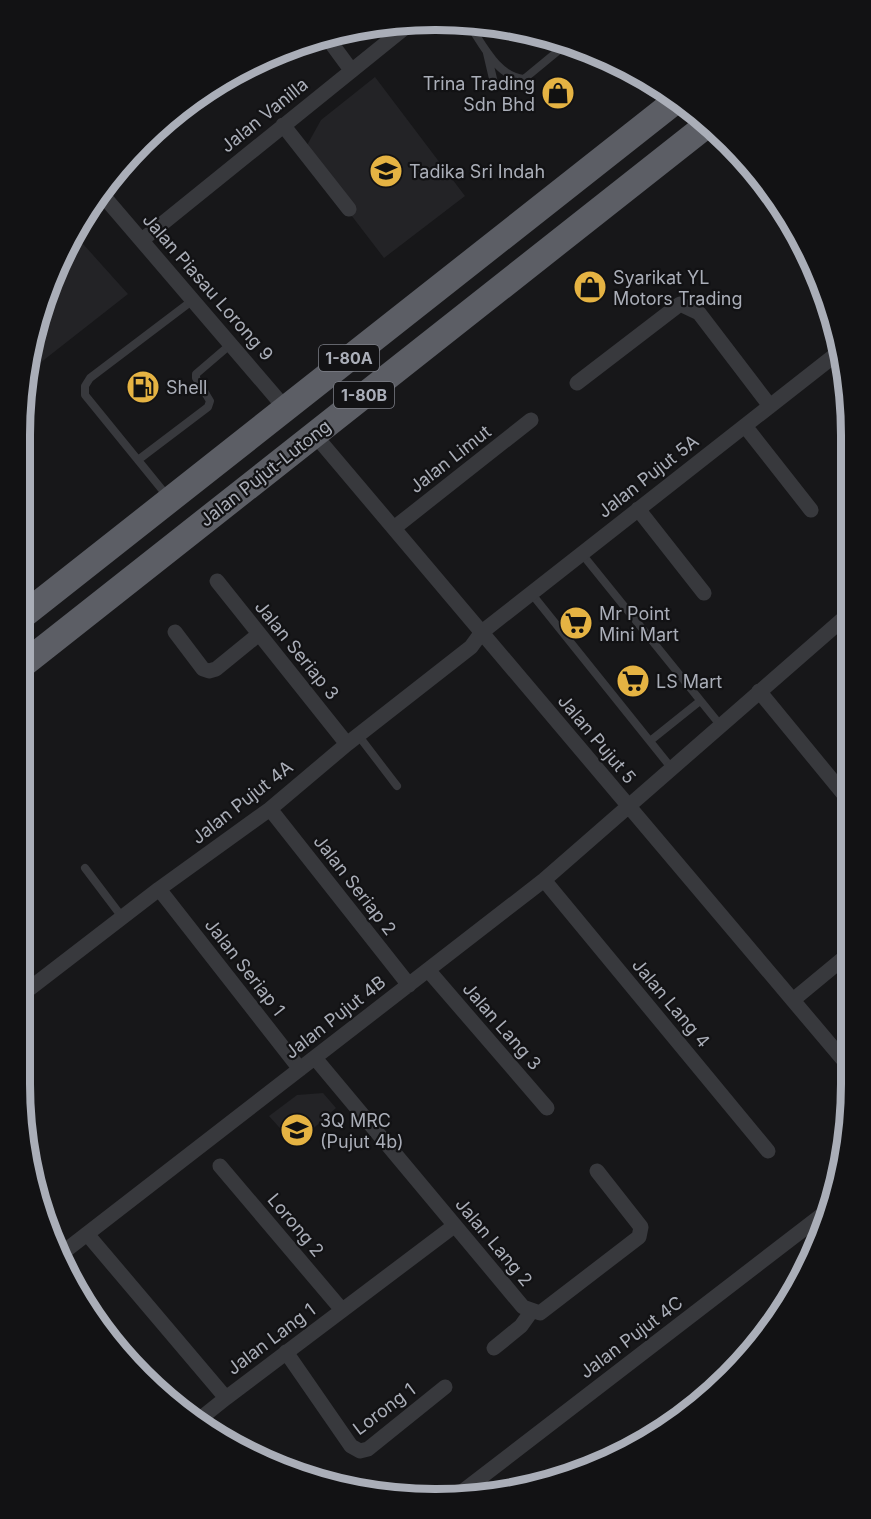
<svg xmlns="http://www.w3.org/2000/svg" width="871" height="1519" font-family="Inter,sans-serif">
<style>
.built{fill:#232326}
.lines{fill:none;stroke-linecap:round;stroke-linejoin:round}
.service{stroke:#38393d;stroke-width:8}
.minor{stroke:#38393d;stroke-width:15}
.trunk{stroke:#5c5e65;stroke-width:26}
.labels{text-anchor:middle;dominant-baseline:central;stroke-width:4.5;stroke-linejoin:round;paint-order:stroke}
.shield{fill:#121214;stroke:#7c7f87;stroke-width:1.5}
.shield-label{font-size:16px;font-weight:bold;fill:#aaaeb8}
.poi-label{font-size:18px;fill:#aaaeb8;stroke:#121214;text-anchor:start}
.street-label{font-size:18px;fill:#aaaeb8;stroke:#121214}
.rim{fill:none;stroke:#aaaeb8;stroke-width:8}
</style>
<rect width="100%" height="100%" fill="#171719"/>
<path class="built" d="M375 77 465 196 384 258 348 211 306 147 321 120Z
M75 235 128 294 40 363 32 352 42 301Z
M323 1093 336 1108 295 1145 269 1116 297 1095Z"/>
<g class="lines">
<path class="service" d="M468 23C482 43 497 77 524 79L564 46
M487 53 494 83
M138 460 208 407 210 401 196 378V374L231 344
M168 497 85 395V386L90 378 193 300
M582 554 721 726
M531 593 673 770
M358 735 397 786
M650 741 700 701
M20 742 27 726 24 669
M85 868 122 917"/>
<path class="minor" d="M326 36 351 70
M283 125 349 209
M100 192 285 408
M142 240 412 22
M577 383 680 304 699 313 770 406
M745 426 811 510
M314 434 851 1069
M638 509 704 593
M394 528 531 420
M217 581 347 744
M175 632 203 669 209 671 216 669 259 634
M759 691 851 803
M270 809 409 985
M544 880 768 1151
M159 889 300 1069
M428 970 547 1108
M20 996 159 889 270 809 347 744 471 647 482 632 839 352
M793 1000 851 952
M315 1058 523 1307 540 1313 639 1237 641 1227 597 1171
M220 1166 342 1310
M87 1234 226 1398 454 1226
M61 1254 544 880 851 612
M494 1348 521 1326 531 1312
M286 1352 351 1446 360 1451 368 1449 445 1387
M196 1422 226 1398
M454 1498 831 1208"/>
<path class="trunk" d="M20 618 678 99
M20 667 708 124"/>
</g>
<defs>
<g id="shop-disc" transform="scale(1.725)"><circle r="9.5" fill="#e5b343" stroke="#121214"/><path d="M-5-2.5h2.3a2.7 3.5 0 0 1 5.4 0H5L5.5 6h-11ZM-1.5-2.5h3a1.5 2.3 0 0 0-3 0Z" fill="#111"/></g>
<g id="school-disc" transform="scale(1.725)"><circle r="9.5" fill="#e5b343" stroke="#121214"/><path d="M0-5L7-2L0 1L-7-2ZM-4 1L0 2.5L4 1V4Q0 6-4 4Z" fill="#111"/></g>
<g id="fuel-disc" transform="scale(1.725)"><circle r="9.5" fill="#e5b343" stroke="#121214"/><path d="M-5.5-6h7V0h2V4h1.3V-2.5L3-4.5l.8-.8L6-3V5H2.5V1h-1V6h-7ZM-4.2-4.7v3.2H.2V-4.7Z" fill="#111"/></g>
<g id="supermarket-disc" transform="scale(1.725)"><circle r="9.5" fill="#e5b343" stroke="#121214"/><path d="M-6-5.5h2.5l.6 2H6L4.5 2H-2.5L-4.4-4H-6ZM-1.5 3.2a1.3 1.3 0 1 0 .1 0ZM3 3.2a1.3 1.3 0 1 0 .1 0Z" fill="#111"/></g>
</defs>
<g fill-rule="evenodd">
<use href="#shop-disc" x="558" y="93"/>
<use href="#school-disc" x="386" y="171"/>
<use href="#shop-disc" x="590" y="287"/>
<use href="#fuel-disc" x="143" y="387"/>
<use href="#supermarket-disc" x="576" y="623"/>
<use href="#supermarket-disc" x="633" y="681"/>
<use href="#school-disc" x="297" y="1130"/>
</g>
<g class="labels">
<g class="shield">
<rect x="319" y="345" width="60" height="26" rx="4.5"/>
<rect x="334" y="382" width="60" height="26" rx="4.5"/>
</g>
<g class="shield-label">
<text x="349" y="358">1-80A</text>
<text x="364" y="395">1-80B</text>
</g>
<g class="poi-label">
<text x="535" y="83" text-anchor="end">Trina Trading<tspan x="535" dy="21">Sdn Bhd</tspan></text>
<text x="409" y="171">Tadika Sri Indah</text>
<text x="613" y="277">Syarikat YL<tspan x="613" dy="21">Motors Trading</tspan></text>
<text x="166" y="387">Shell</text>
<text x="599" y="613">Mr Point<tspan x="599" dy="21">Mini Mart</tspan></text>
<text x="656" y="681">LS Mart</text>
<text x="320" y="1120">3Q MRC<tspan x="320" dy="21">(Pujut 4b)</tspan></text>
</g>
<g class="street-label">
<text transform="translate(264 115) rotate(-39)">Jalan Vanilla</text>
<text transform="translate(208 287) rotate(49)">Jalan Piasau Lorong 9</text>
<text transform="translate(450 459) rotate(-38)">Jalan Limut</text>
<text transform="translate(265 473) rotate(-38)">Jalan Pujut-Lutong</text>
<text transform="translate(648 476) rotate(-38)">Jalan Pujut 5A</text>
<text transform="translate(297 650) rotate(51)">Jalan Seriap 3</text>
<text transform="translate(597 739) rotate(50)">Jalan Pujut 5</text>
<text transform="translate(242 802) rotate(-38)">Jalan Pujut 4A</text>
<text transform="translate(355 885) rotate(52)">Jalan Seriap 2</text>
<text transform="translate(245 967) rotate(52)">Jalan Seriap 1</text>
<text transform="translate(671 1003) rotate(50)">Jalan Lang 4</text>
<text transform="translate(335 1017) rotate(-38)">Jalan Pujut 4B</text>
<text transform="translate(502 1026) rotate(49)">Jalan Lang 3</text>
<text transform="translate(296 1225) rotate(50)">Lorong 2</text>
<text transform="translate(494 1242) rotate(50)">Jalan Lang 2</text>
<text transform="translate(631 1337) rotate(-37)">Jalan Pujut 4C</text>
<text transform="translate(271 1339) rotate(-37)">Jalan Lang 1</text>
<text transform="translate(384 1409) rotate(-37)">Lorong 1</text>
</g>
</g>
<path d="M0 0H871V1519H0ZM435 30H436A405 405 0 0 1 841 435V1084A405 405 0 0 1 436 1489H435A405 405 0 0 1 30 1084V435A405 405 0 0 1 435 30Z" fill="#121214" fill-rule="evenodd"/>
<path class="rim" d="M435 30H436A405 405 0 0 1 841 435V1084A405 405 0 0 1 436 1489H435A405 405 0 0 1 30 1084V435A405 405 0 0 1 435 30Z"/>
</svg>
